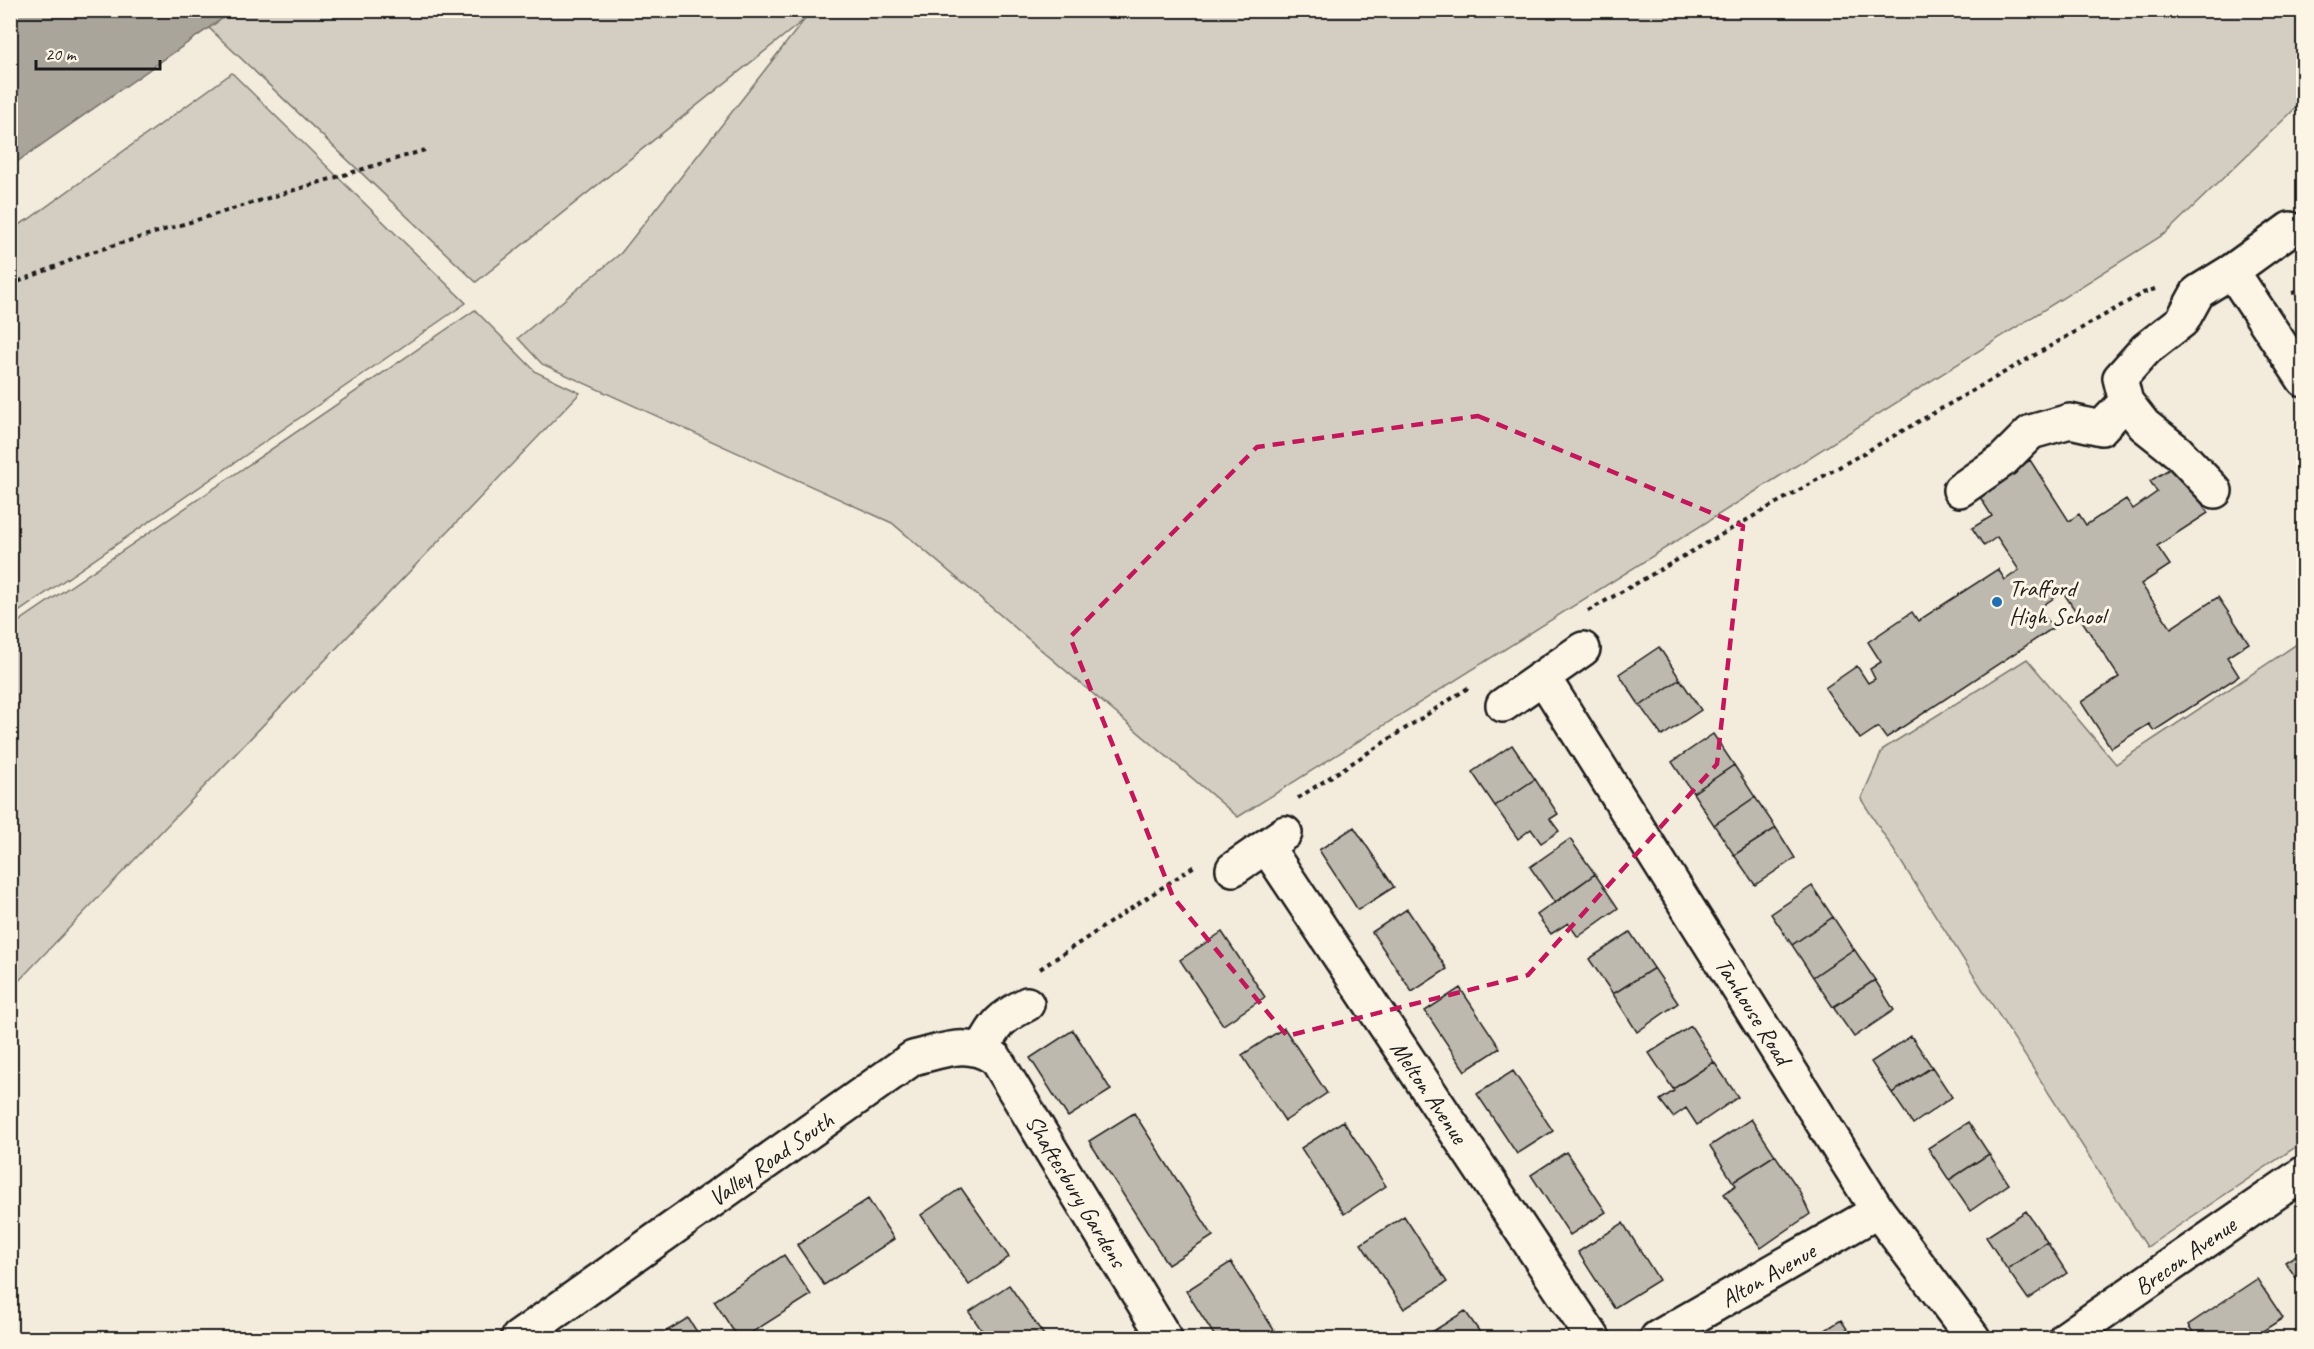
<svg xmlns="http://www.w3.org/2000/svg" width="2314" height="1349" font-family="Caveat,sans-serif">
<style>
.green{fill:#d3cec1;stroke:#78756e;stroke-width:1.5}
.water{fill:#aaa59b;stroke:#716e68;stroke-width:1.5}
.building{fill:#beb9ae;stroke:#1c1c1c;stroke-width:1.5}
.lines{fill:none;stroke-linecap:round;stroke-linejoin:round}
.minor-casing{stroke:#1c1c1c;stroke-width:38}
.path{stroke:#1c1c1c;stroke-width:4;stroke-dasharray:4.5 4.5;stroke-linecap:butt}
.minor{stroke:#fcf5e5;stroke-width:33}
.marked{fill:none;stroke:#c2185b;stroke-width:4.5;stroke-dasharray:12 8;stroke-linejoin:round}
.poi-dot{fill:#1f6fb2;stroke:#fcf5e5;stroke-width:2}
.labels{text-anchor:middle;dominant-baseline:central;stroke-width:6;stroke-linejoin:round;paint-order:stroke}
.poi-label{font-size:24px;fill:#1c1c1c;stroke:#fcf5e5;text-anchor:start}
.street-label{font-size:24px;fill:#1c1c1c;stroke:#fcf5e5}
</style>
<rect width="100%" height="100%" fill="#f3ecdd"/>
<filter id="ink" filterUnits="userSpaceOnUse"><feTurbulence type="fractalNoise" baseFrequency=".0167" numOctaves="2"/><feDisplacementMap in="SourceGraphic" scale="12" xChannelSelector="R" yChannelSelector="G"/><feConvolveMatrix kernelMatrix="1 2 1 2 8 2 1 2 1" color-interpolation-filters="sRGB"/></filter>
<g filter="url(#ink)">
<path class="green" d="M233 10H2303L2304 100 2166 233 1238 817 892 523 542 364 518 338 621 253 805 19 476 282 208 27Z
M232 73 466 303 11 617V229L29 219Z
M475 310 536 372 580 393 11 989V627Z
M2303 640V1142L2147 1247 1861 799 1883 749 2027 659 2116 764Z"/>
<path class="water" d="M11 10H233V11L11 166Z"/>
<path class="building" d="M2030 460 2069 521 2079 514 2086 525 2126 499 2133 509 2157 492 2150 481 2177 464 2208 513 2157 546 2170 565 2141 584 2171 628 2218 597 2249 643 2227 657 2239 676 2154 731 2149 724 2111 748 2081 702 2119 677 2063 592 2039 608 2053 628 1886 738 1878 727 1860 739 1825 688 1857 666 1868 683 1875 679 1870 669 1881 662 1868 642 1912 612 1918 621 1998 569 2005 580 2019 570 1997 537 1984 546 1972 528 1992 516 1978 494Z
M1659 647 1680 679 1640 706 1619 674Z
M1680 679 1701 710 1662 736 1640 706Z
M1713 734 1734 765 1693 793 1672 762Z
M1512 745 1535 779 1495 806 1472 772Z
M1734 765 1755 797 1714 825 1693 793Z
M1535 779 1558 814 1550 819 1559 831 1541 843 1531 829 1518 839 1495 806Z
M1755 797 1776 828 1734 855 1714 825Z
M1354 827 1394 887 1358 910 1319 850Z
M1776 828 1795 858 1755 885 1734 855Z
M1570 839 1595 874 1555 903 1530 867Z
M1595 874 1618 908 1578 937 1568 923 1551 934 1537 915Z
M1812 886 1833 917 1792 945 1771 914Z
M1407 909 1447 969 1412 992 1372 932Z
M1833 917 1854 949 1813 977 1792 945Z
M1222 932 1265 997 1223 1025 1180 960Z
M1630 932 1654 968 1613 994 1589 959Z
M1854 949 1875 980 1833 1007 1813 977Z
M1654 968 1678 1003 1637 1032 1613 994Z
M1875 980 1894 1010 1854 1037 1833 1007Z
M1460 988 1500 1048 1465 1071 1425 1011Z
M1691 1026 1714 1062 1673 1089 1649 1053Z
M1284 1028 1327 1093 1285 1121 1242 1055Z
M1073 1030 1111 1090 1068 1117 1030 1058Z
M1911 1036 1932 1067 1892 1093 1871 1062Z
M1714 1062 1738 1097 1697 1125 1686 1108 1673 1117 1660 1100 1674 1091 1673 1089Z
M1932 1067 1952 1097 1913 1124 1892 1093Z
M1513 1071 1553 1131 1517 1154 1477 1094Z
M1134 1113 1213 1236 1168 1265 1089 1141Z
M1751 1119 1775 1155 1733 1182 1710 1146Z
M1343 1121 1386 1186 1344 1214 1301 1148Z
M1968 1122 1989 1154 1949 1180 1928 1148Z
M1566 1152 1606 1212 1570 1235 1531 1175Z
M1989 1154 2009 1184 1970 1211 1949 1180Z
M1775 1155 1799 1190 1810 1214 1761 1248 1724 1194 1736 1185 1733 1182Z
M961 1188 1009 1257 969 1285 921 1215Z
M868 1199 894 1239 824 1285 797 1245Z
M2026 1211 2047 1242 2007 1269 1986 1237Z
M1404 1216 1447 1282 1404 1309 1361 1244Z
M1623 1223 1659 1280 1614 1308 1578 1252Z
M2047 1242 2067 1273 2028 1299 2007 1269Z
M2304 1250V1289L2285 1262Z
M784 1255 811 1295 743 1338H738L714 1301Z
M1231 1262 1279 1338H1216L1186 1291Z
M2257 1279 2283 1318 2252 1338H2197L2188 1325Z
M1009 1285 1046 1338H987L969 1312Z
M1465 1311 1484 1338H1425L1424 1337Z
M688 1318 701 1338H655Z
M1841 1320 1853 1338H1813Z"/>
<g class="lines">
<g class="minor-casing">
<path id="minor" d="M2232 271 2304 380
M1960 490 2003 460 2031 432 2070 421 2101 428 2126 402
M2215 491 2178 452 2144 425 2126 402 2120 378 2146 349 2182 321 2198 292 2232 271 2290 229
M1543 677 1878 1211 1973 1338
M1503 705 1583 649
M1266 846 1593 1338
M1233 869 1285 833
M982 1049C996 1023 1000 1018 1027 1004
M518 1338 913 1058C943 1051 967 1039 995 1058L1165 1338
M1657 1338 1878 1211
M2066 1338 2304 1173"/>
</g>
<path class="path" d="M10 285 89 253 425 150
M2292 293 2304 291
M1588 611 2143 293 2155 289
M1298 798 1468 688
M1040 969 1196 865"/>
<use href="#minor" class="minor"/>
</g>
</g>
<path class="marked" d="M1478 416 1743 526 1717 764 1528 975 1287 1036 1173 897 1070 637 1257 447Z"/>
<circle class="poi-dot" cx="1997" cy="602" r="6"/>
<g class="labels">
<g class="poi-label">
<text x="2009" y="588">Trafford<tspan x="2009" dy="28">High School</tspan></text>
</g>
<g class="street-label">
<text transform="translate(1753 1011) rotate(58)">Tanhouse Road</text>
<text transform="translate(1429 1092) rotate(56)">Melton Avenue</text>
<text transform="translate(771 1159) rotate(-35)">Valley Road South</text>
<text transform="translate(1076 1191) rotate(59)">Shaftesbury Gardens</text>
<text transform="translate(2185 1256) rotate(-35)">Brecon Avenue</text>
<text transform="translate(1768 1275) rotate(-30)">Alton Avenue</text>
</g>
</g>
<rect width="2314" height="1349" fill="none" stroke="#fcf5e5" stroke-width="36"/>
<rect x="18" y="18" width="2278" height="1313" fill="none" stroke="#1c1c1c" stroke-width="2" filter="url(#ink)"/>
<path d="M36 60v9h124v-9" fill="none" stroke="#1c1c1c" stroke-width="3"/>
<text x="45" y="60" font-size="18" fill="#1c1c1c" stroke="#fcf5e5" stroke-width="4.5" paint-order="stroke">20 m</text>
</svg>
